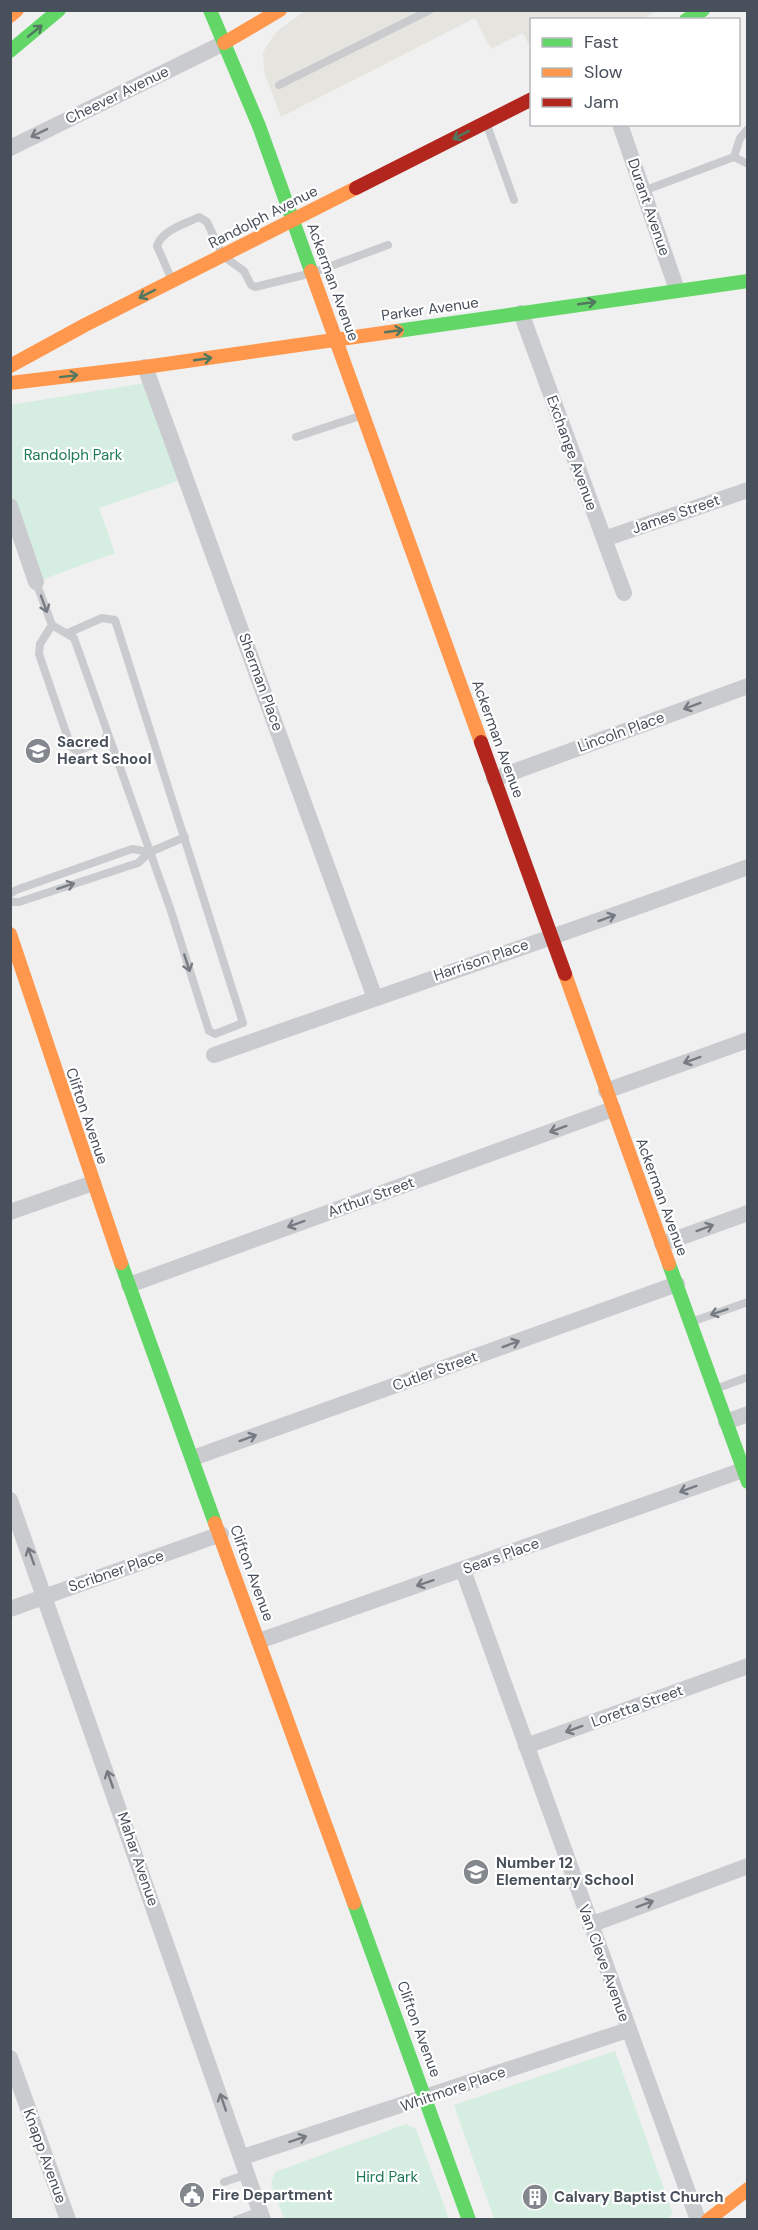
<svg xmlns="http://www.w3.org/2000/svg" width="758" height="2230" font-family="'DM Sans',sans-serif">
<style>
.commercial{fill:#e5e4de}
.green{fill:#d6eee2}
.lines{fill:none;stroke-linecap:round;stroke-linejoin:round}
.lane{stroke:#cacbce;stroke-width:8}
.street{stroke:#cacbce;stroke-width:16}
.fast{stroke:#63d668;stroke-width:14}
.slow{stroke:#ff974d;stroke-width:14}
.jam{stroke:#b3261e;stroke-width:14}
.oneway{stroke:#50785f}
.oneway2{stroke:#767b83}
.labels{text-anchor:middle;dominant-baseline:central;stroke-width:4.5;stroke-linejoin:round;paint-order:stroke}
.street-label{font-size:15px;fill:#48505b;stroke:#fff}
.park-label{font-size:15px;fill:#1d7955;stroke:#fff}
.poi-label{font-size:15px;font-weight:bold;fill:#48505b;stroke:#fff;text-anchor:start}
</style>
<rect width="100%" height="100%" fill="#f0f0f0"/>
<path class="commercial" d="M305 11H659L641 19 532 20 531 49 523 33 491 49 475 18 281 117 264 71 263 52 276 32Z"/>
<path class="green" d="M151 382 186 478 99 508 115 553 36 582 11 506 10 405Z
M615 2051 673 2214 666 2220 494 2219 454 2105Z
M406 2124 416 2129 449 2219H284L271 2183 275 2172Z"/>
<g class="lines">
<path class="lane" d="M279 85 430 10
M487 125 514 200
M734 157 740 138 748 129
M734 157 748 164
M643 191 734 157
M171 278 157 246C162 230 185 224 199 217L207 222 223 256 244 271 251 285 255 287 312 273 388 245
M296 437 360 416
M36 582 52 625 74 638 170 908 209 1031 215 1034 243 1023 115 620 102 618 68 633
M52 625 40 644 39 654 71 747 77 751 104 741 107 734
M10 894 16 890 132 849 150 852
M10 902H19L138 863 150 852 185 837
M691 1322 748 1302
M718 1388 748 1377
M224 2182 248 2174
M236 2220 260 2211"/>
<path class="street" d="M620 124 677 290
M10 148 224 43
M521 313 624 593
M145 367 375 998
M10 506 36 582
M604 539 748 490
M494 779 748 686
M214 1055C392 992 570 932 748 867
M606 1091 748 1040
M10 1212 93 1183
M662 1244 748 1213
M129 1285 613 1109
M726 1422 748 1414
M193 1458 677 1284
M10 1500 263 2220
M463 1570 698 2220
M10 1609 221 1534
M259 1641 743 1470
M526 1746 748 1666
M590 1925 748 1866
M10 2058 68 2220
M243 2157 628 2030"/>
<path class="fast" d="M210 10 259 126 311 271
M686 20 703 10
M10 51 59 10
M397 331 748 281
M121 1263 215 1523
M669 1264 748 1482
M354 1903 469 2220"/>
<path class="slow" d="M10 16 17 10
M224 43 280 10
M311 271 481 742
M10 366 85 325 356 188
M10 383 145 367 397 331
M10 934 121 1263
M565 974 669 1264
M215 1523 354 1903
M708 2220 748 2189"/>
<path class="jam" d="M356 188 532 99
M481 742 565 974"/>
</g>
<defs><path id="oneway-shaft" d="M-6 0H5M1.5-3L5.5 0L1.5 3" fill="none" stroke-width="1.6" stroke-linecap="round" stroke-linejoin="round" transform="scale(1.5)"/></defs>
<g class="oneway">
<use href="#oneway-shaft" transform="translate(35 31) rotate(-39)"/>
<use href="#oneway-shaft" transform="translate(461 135) rotate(153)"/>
<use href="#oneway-shaft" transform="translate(147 294) rotate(153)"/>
<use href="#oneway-shaft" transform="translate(587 303) rotate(-8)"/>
<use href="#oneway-shaft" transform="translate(394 331) rotate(-8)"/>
<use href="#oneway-shaft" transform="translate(203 359) rotate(-8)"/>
<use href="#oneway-shaft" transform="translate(69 376) rotate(-7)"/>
</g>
<g class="oneway2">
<use href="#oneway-shaft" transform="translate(39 133) rotate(154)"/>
<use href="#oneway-shaft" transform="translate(44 604) rotate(70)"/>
<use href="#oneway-shaft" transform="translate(692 706) rotate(160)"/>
<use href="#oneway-shaft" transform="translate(66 886) rotate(-18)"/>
<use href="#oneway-shaft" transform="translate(607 918) rotate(-20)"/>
<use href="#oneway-shaft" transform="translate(187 963) rotate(72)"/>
<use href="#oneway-shaft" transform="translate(692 1060) rotate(160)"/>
<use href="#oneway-shaft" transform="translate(558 1129) rotate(160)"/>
<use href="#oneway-shaft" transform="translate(296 1224) rotate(160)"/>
<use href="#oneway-shaft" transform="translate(705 1228) rotate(-20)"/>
<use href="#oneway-shaft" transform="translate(719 1312) rotate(161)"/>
<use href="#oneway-shaft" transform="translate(511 1344) rotate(-20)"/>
<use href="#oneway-shaft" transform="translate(248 1438) rotate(-20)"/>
<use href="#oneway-shaft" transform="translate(688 1489) rotate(160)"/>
<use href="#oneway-shaft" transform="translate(31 1556) rotate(-110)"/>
<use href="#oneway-shaft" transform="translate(425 1583) rotate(161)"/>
<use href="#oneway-shaft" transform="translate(574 1729) rotate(160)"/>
<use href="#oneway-shaft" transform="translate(110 1779) rotate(-109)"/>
<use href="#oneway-shaft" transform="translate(645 1904) rotate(-20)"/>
<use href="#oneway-shaft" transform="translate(223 2102) rotate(-109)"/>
<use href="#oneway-shaft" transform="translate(298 2139) rotate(-18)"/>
</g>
<defs>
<g id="school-disc" transform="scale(1.35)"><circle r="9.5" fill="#83888f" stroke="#fff"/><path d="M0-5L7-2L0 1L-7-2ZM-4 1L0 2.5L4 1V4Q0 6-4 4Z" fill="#fff"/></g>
<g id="civic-disc" transform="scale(1.35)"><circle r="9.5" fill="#83888f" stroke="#fff"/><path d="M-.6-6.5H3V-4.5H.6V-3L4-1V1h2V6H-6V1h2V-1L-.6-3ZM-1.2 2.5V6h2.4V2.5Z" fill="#fff"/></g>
<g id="building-disc" transform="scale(1.35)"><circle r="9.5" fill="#83888f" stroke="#fff"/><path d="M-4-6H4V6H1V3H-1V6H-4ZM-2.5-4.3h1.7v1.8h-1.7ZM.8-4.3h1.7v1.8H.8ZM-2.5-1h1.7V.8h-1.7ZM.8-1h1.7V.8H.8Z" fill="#fff"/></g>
</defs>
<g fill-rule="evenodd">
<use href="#school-disc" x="38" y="751"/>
<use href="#school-disc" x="476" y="1872"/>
<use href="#civic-disc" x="192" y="2195"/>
<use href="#building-disc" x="535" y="2197"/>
</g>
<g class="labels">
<g class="street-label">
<text transform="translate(117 95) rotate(-26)">Cheever Avenue</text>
<text transform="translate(649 207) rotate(71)">Durant Avenue</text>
<text transform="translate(263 217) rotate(-27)">Randolph Avenue</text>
<text transform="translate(333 282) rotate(70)">Ackerman Avenue</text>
<text transform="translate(430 309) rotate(-8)">Parker Avenue</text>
<text transform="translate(572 453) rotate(70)">Exchange Avenue</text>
<text transform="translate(676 514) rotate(-19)">James Street</text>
<text transform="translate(261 682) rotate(70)">Sherman Place</text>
<text transform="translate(621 732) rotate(-20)">Lincoln Place</text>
<text transform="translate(498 739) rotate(70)">Ackerman Avenue</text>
<text transform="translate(481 960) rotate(-19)">Harrison Place</text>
<text transform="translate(87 1116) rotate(71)">Clifton Avenue</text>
<text transform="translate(371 1197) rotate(-20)">Arthur Street</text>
<text transform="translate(662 1197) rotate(70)">Ackerman Avenue</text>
<text transform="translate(435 1371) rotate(-20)">Cutler Street</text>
<text transform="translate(501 1556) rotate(-20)">Sears Place</text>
<text transform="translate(116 1571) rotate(-19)">Scribner Place</text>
<text transform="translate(252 1573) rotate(70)">Clifton Avenue</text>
<text transform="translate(637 1706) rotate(-20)">Loretta Street</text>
<text transform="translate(138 1859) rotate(71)">Mahar Avenue</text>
<text transform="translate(604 1963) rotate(70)">Van Cleve Avenue</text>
<text transform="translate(419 2029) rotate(70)">Clifton Avenue</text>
<text transform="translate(453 2089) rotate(-19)">Whitmore Place</text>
<text transform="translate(45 2156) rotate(70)">Knapp Avenue</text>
</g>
<g class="park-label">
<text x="73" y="455">Randolph Park</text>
<text x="387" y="2177">Hird Park</text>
</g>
<g class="poi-label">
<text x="57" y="742">Sacred<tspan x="57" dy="17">Heart School</tspan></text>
<text x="496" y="1863">Number 12<tspan x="496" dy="17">Elementary School</tspan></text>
<text x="212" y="2195">Fire Department</text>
<text x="554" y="2197">Calvary Baptist Church</text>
</g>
</g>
<rect width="758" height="2230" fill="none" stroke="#48505b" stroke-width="24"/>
<rect x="530" y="18" width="210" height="108" fill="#ffffff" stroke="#b6b9bd" stroke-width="1.5"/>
<rect x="542" y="38" width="30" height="9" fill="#63d668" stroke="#b6b9bd" stroke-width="1.5"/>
<text x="584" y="48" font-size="18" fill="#48505b">Fast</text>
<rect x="542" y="68" width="30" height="9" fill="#ff974d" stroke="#b6b9bd" stroke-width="1.5"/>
<text x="584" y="78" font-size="18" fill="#48505b">Slow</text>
<rect x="542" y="98" width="30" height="9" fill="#b3261e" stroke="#b6b9bd" stroke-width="1.5"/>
<text x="584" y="108" font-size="18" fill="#48505b">Jam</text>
</svg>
